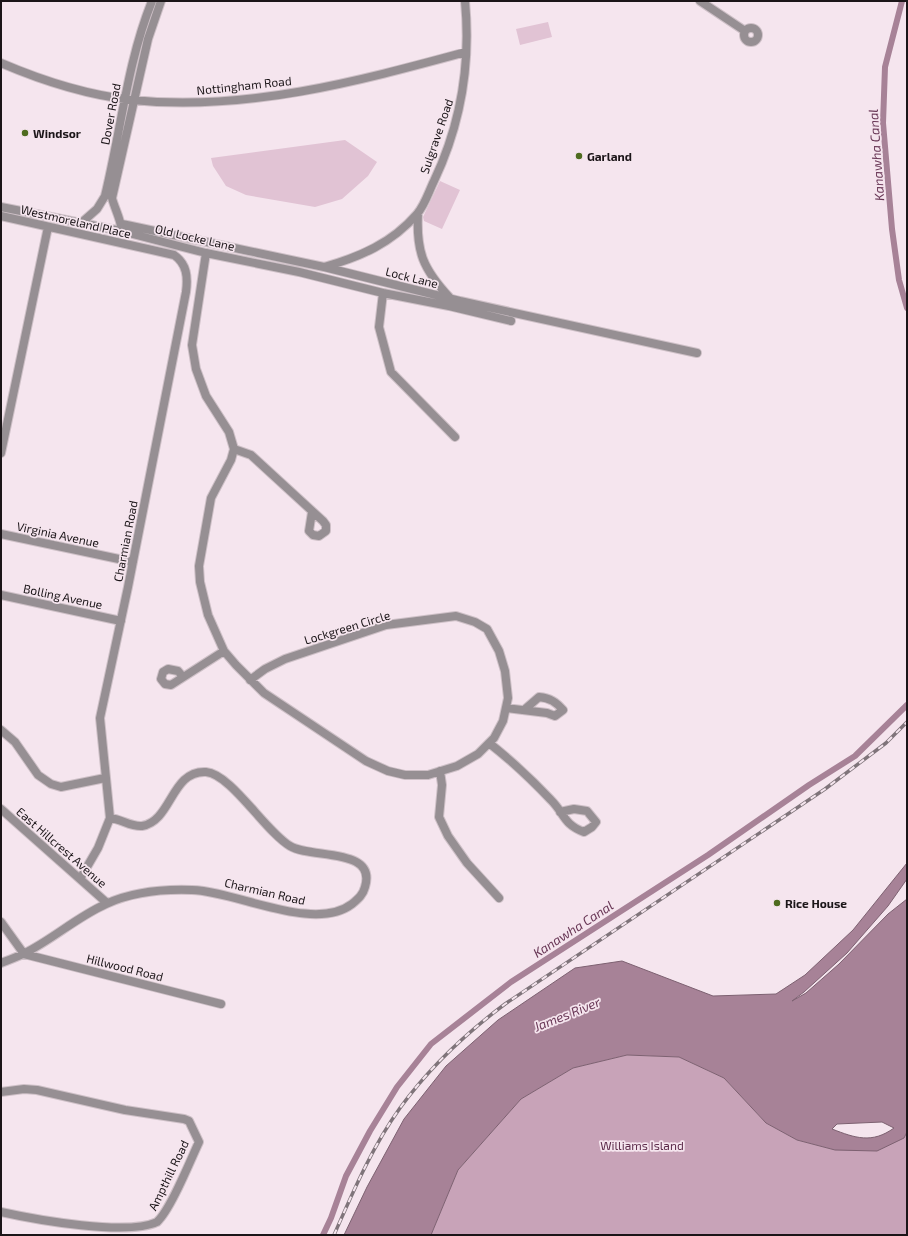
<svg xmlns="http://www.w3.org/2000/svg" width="908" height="1236" font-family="'Exo 2',sans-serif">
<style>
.green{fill:#e1c3d4}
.forest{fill:#c8a3b8}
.water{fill:#a78297;stroke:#7d6171;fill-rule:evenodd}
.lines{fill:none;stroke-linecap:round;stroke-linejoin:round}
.canal{stroke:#a78297;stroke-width:6}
.minor-casing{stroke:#cec0c7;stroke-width:10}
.minor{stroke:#968f93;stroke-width:8}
.rail-casing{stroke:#7f747a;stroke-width:3.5}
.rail{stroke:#f5e5ee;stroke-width:2;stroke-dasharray:6;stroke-linecap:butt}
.poi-dot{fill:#4e6b1f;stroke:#f5e5ee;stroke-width:1.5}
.labels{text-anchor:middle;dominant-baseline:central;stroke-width:3.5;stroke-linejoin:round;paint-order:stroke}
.street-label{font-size:12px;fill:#1b1518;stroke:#f5e5ee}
.poi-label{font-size:12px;font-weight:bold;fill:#1b1518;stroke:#f5e5ee;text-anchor:start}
.park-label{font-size:12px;fill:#5d2c4b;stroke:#f5e5ee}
.water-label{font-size:13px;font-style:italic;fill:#683655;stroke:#f5e5ee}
</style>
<rect width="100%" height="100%" fill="#f5e5ee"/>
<path class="green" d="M548 22 552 37 520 45 516 29Z
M345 140 377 162 368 176 342 199 315 207 246 195 226 186 213 166 211 158Z
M440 181 460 190 442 229 424 221 423 217Z"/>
<path class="forest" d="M627 1055 679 1057 724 1078 766 1123 797 1140 835 1150 904 1138 907 1132V1235H431L458 1170 521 1099 573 1068Z"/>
<path class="water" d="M907 863V879L888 906 847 953 804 992 792 1001 806 993 839 964 888 914 907 899V1132L904 1138 877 1151 835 1150 797 1140 766 1123 724 1078 679 1057 627 1055 573 1068 521 1099 458 1170 431 1235H344L367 1187 404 1119 446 1066 498 1020 575 968 622 961 713 996 776 994 805 975 853 930ZM882 1122 894 1128C872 1144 855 1138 832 1129L837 1124Z"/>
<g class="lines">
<path class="canal" d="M902 1 885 67 883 123 892 229 899 280 907 308
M323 1235 331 1218 346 1176 370 1131 397 1087 431 1044 511 982 708 855 809 785 855 756 907 705"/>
<g class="minor-casing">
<path id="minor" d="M700 1 745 31
M744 35a7 7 0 1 1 14 0a7 7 0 1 1-14 0Z
M1 63C43 81 87 95 132 100 245 112 359 81 466 52
M1 207 121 231 206 253 299 272 383 293 449 306 511 321
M418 213C416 252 423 269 450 298
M1 216 174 255C187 264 188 277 186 292L128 587 100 718 110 818 98 848 80 879
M80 224 97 209 105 196C121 131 127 63 152 1
M122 224 324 267 460 301 697 353
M121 229C122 222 114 207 112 198L148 39 161 1
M206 253 192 345 196 369 206 396 229 432 234 449 231 460 211 498 199 566 200 582 208 615 224 651 236 665 264 693 366 761 388 771 405 775H428L457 766 478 754 494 738 503 721 508 698 505 671 499 651 487 629 475 622 456 616 386 625 285 659 265 669 250 680
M324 267C360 257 392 243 417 214 425 205 429 191 434 181 461 124 471 64 465 1
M383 293 379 327 391 372 455 437
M234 449 251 455 323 521 326 525V531L319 536 313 535 309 531 312 512
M1 453 48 227
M1 534 133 562
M1 595 121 621
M183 677 178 671 168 669 163 672 161 679 165 684 171 685 224 651
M506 708 547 713 555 716 563 710C556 702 550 698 539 697L524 710
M1 730 15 742 38 775 51 784 61 787 105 778
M489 743C512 761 532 780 551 800 565 814 563 824 584 832L592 827 596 822 587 811 574 809 560 812
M440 771 442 785 439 817 448 836 467 863 499 898
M1 809 107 903
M1 922 24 954
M24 954 221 1004
M1 963C9 960 17 957 25 953 53 939 77 917 106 904 132 892 164 889 192 890 236 891 314 933 352 904 358 899 363 895 365 887 377 847 311 859 290 846 265 831 231 774 206 772 171 770 172 821 142 826 131 827 121 819 110 818
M1 1092 24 1089 37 1090 125 1110 184 1119 189 1121 199 1142C190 1161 171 1209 157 1222 127 1236 37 1220 1 1212"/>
</g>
<use href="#minor" class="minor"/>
<g class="rail-casing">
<path id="rail" d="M334 1235C353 1192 372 1147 400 1108 429 1068 465 1034 505 1004L825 789 886 743 907 722"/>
</g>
<use href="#rail" class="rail"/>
</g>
<g class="poi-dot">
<circle cx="25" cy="133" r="4"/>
<circle cx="579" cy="156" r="4"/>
<circle cx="777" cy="903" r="4"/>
</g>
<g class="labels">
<g class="street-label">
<text transform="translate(244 85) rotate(-6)">Nottingham Road</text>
<text transform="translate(110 114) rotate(-79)">Dover Road</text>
<text transform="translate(436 136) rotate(-71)">Sulgrave Road</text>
<text transform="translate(76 221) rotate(13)">Westmoreland Place</text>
<text transform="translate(195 237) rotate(13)">Old Locke Lane</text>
<text transform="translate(412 277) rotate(14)">Lock Lane</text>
<text transform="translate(58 534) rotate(12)">Virginia Avenue</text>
<text transform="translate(125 541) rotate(-79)">Charmian Road</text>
<text transform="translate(63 596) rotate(12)">Bolling Avenue</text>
<text transform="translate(347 627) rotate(-17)">Lockgreen Circle</text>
<text transform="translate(62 847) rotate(41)">East Hillcrest Avenue</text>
<text transform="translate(265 891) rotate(13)">Charmian Road</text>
<text transform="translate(125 967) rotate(14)">Hillwood Road</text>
<text transform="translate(168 1175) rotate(-64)">Ampthill Road</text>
</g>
<g class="poi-label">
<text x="33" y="133">Windsor</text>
<text x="587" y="156">Garland</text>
<text x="785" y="903">Rice House</text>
</g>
<g class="park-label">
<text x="642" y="1145">Williams Island</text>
</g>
<g class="water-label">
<text transform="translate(876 155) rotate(-94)">Kanawha Canal</text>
<text transform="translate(573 929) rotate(-33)">Kanawha Canal</text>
<text transform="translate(567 1014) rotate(-22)">James River</text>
</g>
</g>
<rect width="908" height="1236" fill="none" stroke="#1b1518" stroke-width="4"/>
</svg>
